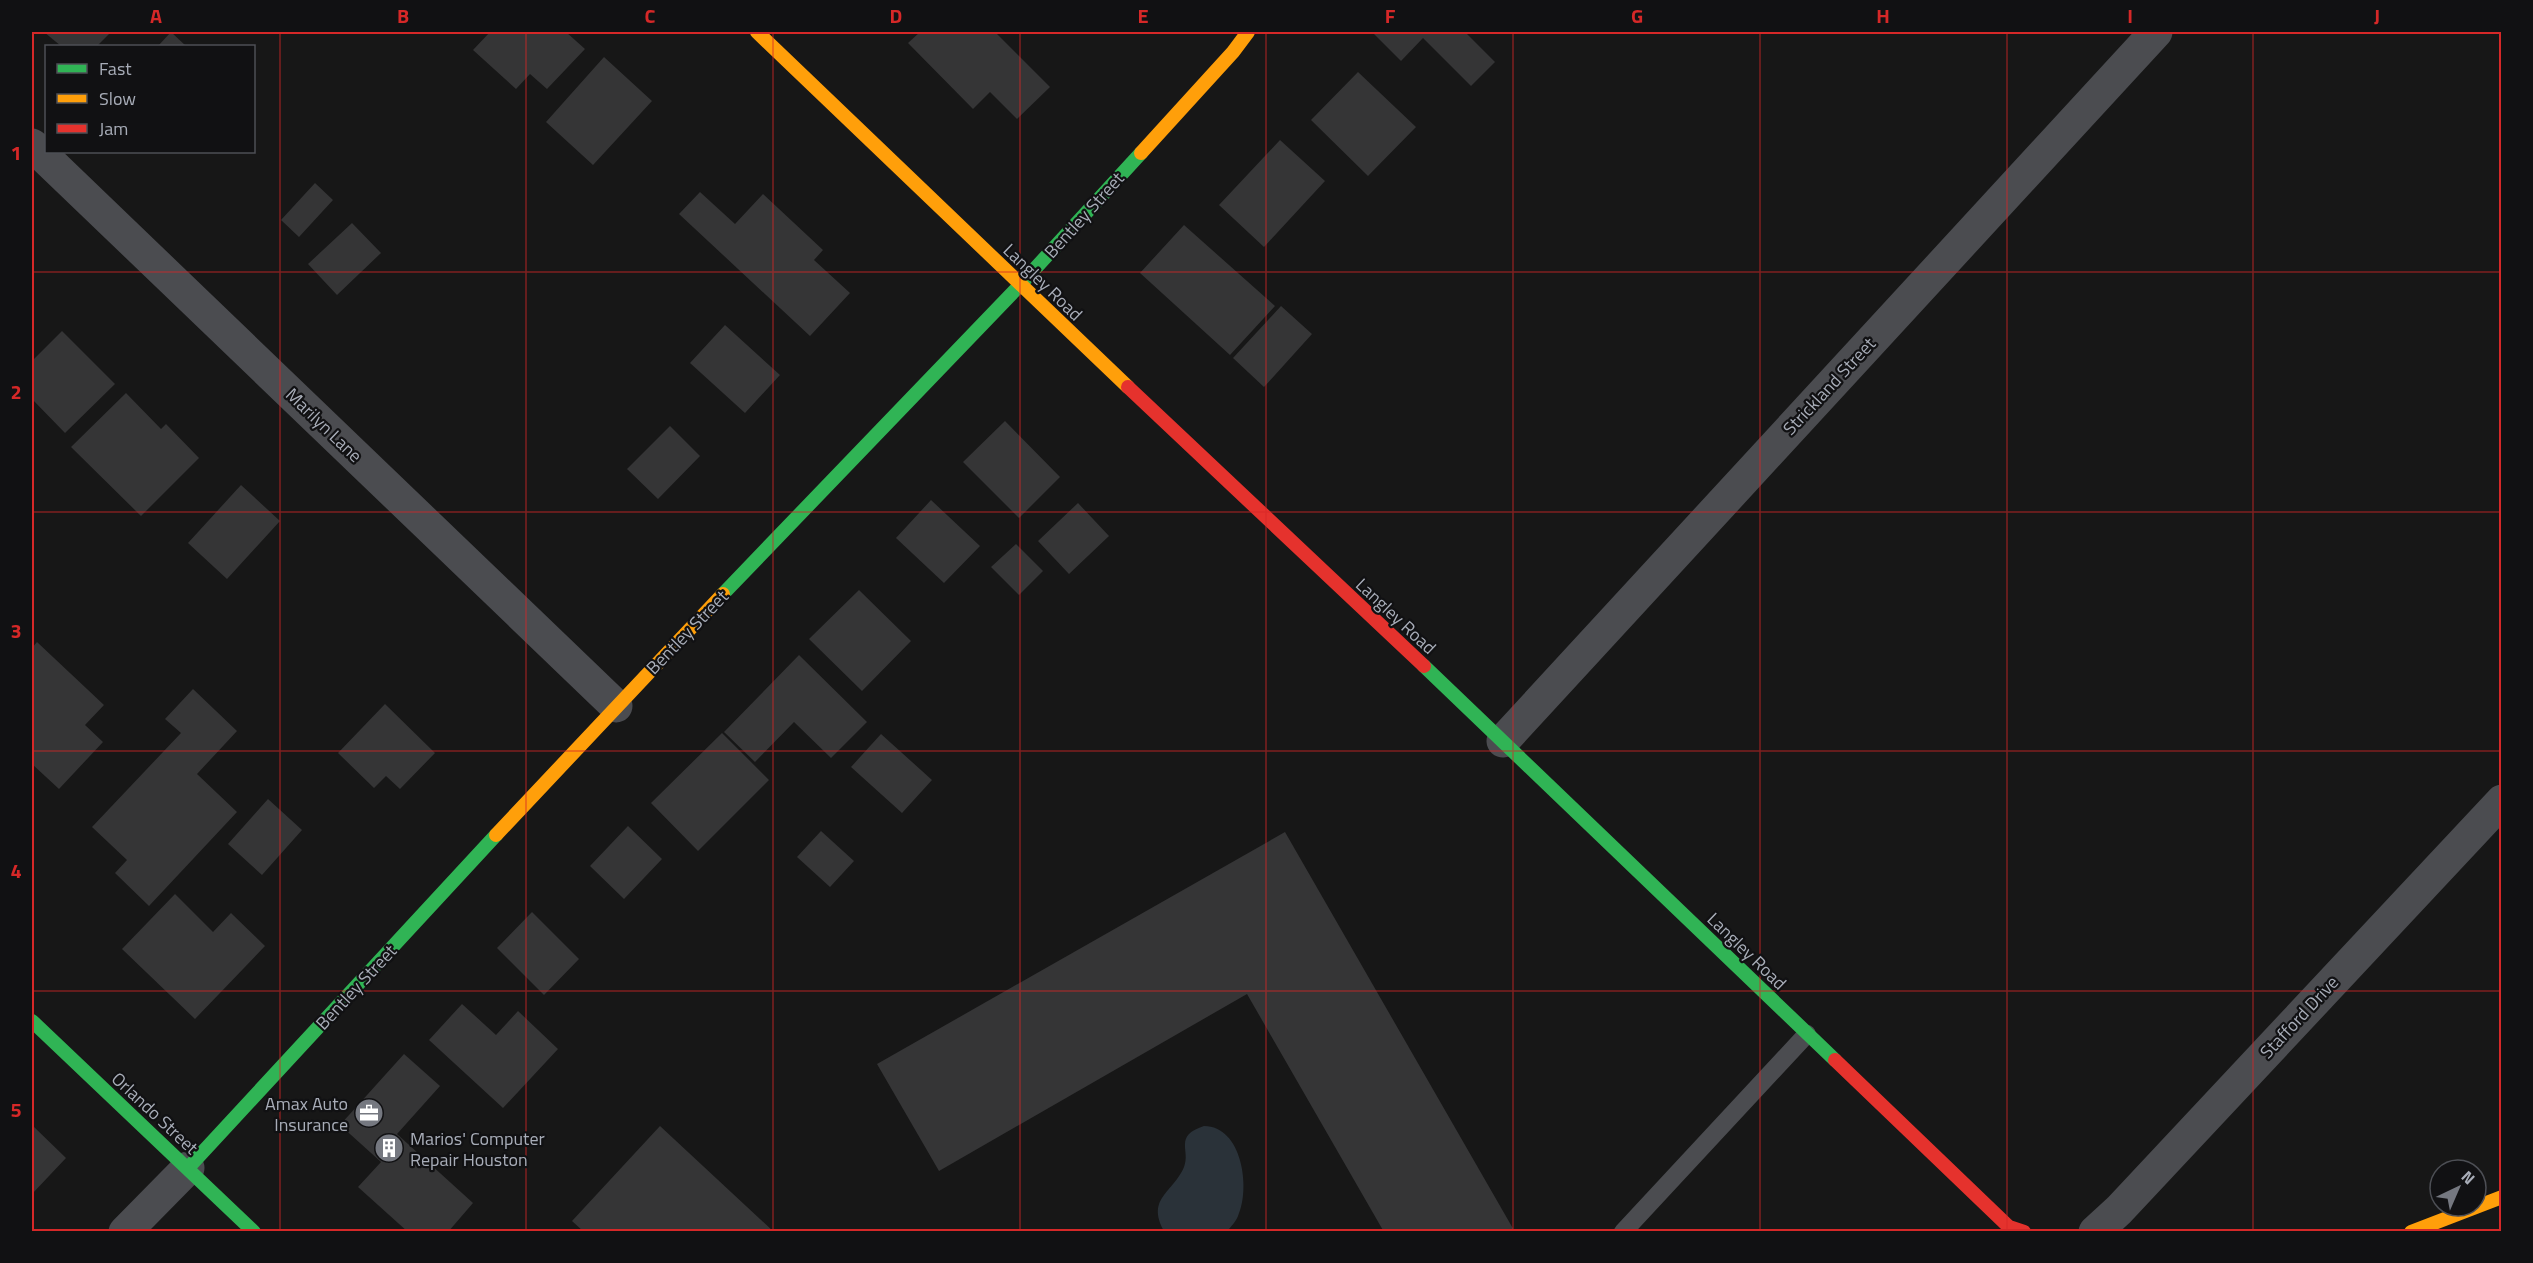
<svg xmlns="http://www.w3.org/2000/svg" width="2533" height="1263" font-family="'Titillium Web',sans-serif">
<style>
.water{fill:#2a3239}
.building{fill:#353536}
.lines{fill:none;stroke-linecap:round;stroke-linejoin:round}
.lane{stroke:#4b4c50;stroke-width:18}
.street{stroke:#4b4c50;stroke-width:33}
.fast{stroke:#30b455;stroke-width:14}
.slow{stroke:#ff9f0a;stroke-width:14}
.jam{stroke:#e5322d;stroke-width:14}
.grid{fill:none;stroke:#d62828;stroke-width:1.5;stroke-opacity:0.55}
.labels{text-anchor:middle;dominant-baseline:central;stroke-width:4.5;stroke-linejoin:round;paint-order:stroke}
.street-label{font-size:18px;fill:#a8adb8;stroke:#111113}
.poi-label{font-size:18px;fill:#a8adb8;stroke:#111113;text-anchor:end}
.neatline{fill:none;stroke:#d62828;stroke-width:2}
.grid-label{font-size:20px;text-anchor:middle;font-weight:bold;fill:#d62828}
</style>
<rect width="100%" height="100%" fill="#171717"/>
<path class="water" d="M1204 1126C1242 1126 1251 1188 1238 1216 1236 1221 1231 1227 1227 1231H1164C1146 1198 1173 1193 1184 1167 1191 1150 1173 1136 1204 1126Z"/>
<path class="building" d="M44 32H111L97 46H61Z
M171 32 186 46H158Z
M490 32H566L585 49 547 89 530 74 516 89 473 50Z
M920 32H995L1050 87 1017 119 990 92 973 109 908 43Z
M1372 32H1465L1495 62 1471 86 1423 38 1401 61Z
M604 57 652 101 593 165 546 122Z
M1358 72 1416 127 1368 176 1311 120Z
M1280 140 1325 181 1264 247 1219 205Z
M315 183 333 200 299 237 281 220Z
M700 192 735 224 763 194 823 250 814 260 850 293 810 336 679 214Z
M352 223 381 253 337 295 308 264Z
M1184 225 1275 306 1230 355 1140 273Z
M1281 306 1312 334 1264 387 1233 358Z
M725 325 780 375 745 413 690 363Z
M62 331 115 384 65 433 32 399V361Z
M126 393 161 429 166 424 199 458 141 516 71 447Z
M1005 421 1060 477 1019 518 963 462Z
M670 426 700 456 658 499 627 469Z
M241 485 280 521 227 579 188 543Z
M931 500 980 546 944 583 896 538Z
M1078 503 1109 536 1069 574 1038 541Z
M1016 544 1043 571 1019 595 991 567Z
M859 590 911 641 862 691 809 639Z
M37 642 104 705 85 725 103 742 59 789 32 764V648Z
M799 655 867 722 831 758 794 722 755 762 724 732Z
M193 689 237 731 197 774 237 812 149 906 115 873 127 860 92 827 181 733 165 719Z
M385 704 435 753 400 789 386 776 374 788 338 753Z
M722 733 769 780 698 851 651 803Z
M881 734 932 780 902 813 851 767Z
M268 799 302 830 262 875 228 844Z
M628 826 662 859 624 899 590 866Z
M821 831 854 861 830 887 797 857Z
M1285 832 1515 1232H1384L1247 994 939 1171 877 1064Z
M175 894 213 932 231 913 265 946 195 1019 122 949Z
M532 912 579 959 544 995 497 948Z
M462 1004 496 1035 518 1011 558 1049 503 1108 429 1040Z
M404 1054 440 1086 397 1134 473 1203 448 1232H408L358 1187 381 1162 340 1125Z
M32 1125 66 1158 32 1194Z
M660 1126 774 1232H584L572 1221Z"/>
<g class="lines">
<path class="lane" d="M1623 1232 1807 1034"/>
<path class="street" d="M32 145 616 706
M1503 741 2156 32
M125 1232 188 1168
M2095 1232 2119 1210 2502 801"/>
<path class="fast" d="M723 594 1020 285 1141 153
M1424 666 1835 1060
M32 1021 254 1232
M188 1168 496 835"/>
<path class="slow" d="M757 32 1128 387
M1141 153 1233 52 1248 32
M496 835 723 594
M2411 1232 2502 1197"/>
<path class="jam" d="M1128 387 1424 666
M1835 1060 2009 1227 2024 1232"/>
</g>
<path class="grid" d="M280 32V1232M526 32V1232M773 32V1232M1020 32V1232M1266 32V1232M1513 32V1232M1760 32V1232M2007 32V1232M2253 32V1232M32 272H2502M32 512H2502M32 751H2502M32 991H2502"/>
<defs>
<g id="office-disc" transform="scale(1.5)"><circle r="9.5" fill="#757880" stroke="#111113"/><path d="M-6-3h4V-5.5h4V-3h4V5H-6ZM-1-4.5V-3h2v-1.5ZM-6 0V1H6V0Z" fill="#fff"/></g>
<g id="building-disc" transform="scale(1.5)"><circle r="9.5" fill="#757880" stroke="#111113"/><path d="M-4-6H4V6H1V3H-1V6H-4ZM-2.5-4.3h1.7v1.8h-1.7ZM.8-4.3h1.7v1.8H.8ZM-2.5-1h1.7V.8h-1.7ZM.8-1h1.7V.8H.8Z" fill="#fff"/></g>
</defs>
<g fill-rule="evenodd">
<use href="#office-disc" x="369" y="1113"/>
<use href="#building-disc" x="389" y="1148"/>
</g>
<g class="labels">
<g class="street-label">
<text transform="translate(1084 215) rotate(-48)">Bentley Street</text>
<text transform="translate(1043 282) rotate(44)">Langley Road</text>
<text transform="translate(1829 386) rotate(-47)">Strickland Street</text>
<text transform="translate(324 425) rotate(44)">Marilyn Lane</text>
<text transform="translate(1396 616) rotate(43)">Langley Road</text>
<text transform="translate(687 632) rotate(-46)">Bentley Street</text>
<text transform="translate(1747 951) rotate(44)">Langley Road</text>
<text transform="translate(356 987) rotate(-47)">Bentley Street</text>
<text transform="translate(2299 1017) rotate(-47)">Stafford Drive</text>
<text transform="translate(155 1113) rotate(43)">Orlando Street</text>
</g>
<g class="poi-label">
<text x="348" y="1103">Amax Auto<tspan x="348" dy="21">Insurance</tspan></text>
<text x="410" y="1138" text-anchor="start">Marios' Computer<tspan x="410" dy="21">Repair Houston</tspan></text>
</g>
</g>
<rect width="2533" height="1263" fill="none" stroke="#111113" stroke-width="66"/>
<rect x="45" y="45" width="210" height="108" fill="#111113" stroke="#4d4f55" stroke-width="1.5"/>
<rect x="57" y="64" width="30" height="9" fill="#30b455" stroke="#4d4f55" stroke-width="1.5"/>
<text x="99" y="75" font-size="18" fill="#a8adb8">Fast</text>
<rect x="57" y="94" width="30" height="9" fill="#ff9f0a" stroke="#4d4f55" stroke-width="1.5"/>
<text x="99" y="105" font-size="18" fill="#a8adb8">Slow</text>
<rect x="57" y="124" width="30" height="9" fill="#e5322d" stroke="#4d4f55" stroke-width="1.5"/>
<text x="99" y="135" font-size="18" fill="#a8adb8">Jam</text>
<g transform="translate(2458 1188) rotate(44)"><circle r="28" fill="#111113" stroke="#4d4f55" stroke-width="1.5"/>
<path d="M0-4.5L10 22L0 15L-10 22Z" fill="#757880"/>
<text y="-9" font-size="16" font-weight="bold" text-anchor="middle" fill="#a8adb8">N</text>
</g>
<rect x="33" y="33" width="2467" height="1197" class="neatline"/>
<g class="grid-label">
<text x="156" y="23">A</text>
<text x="403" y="23">B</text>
<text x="650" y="23">C</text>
<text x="896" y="23">D</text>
<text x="1143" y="23">E</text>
<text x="1390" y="23">F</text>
<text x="1637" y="23">G</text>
<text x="1883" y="23">H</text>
<text x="2130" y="23">I</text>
<text x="2377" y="23">J</text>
<text x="16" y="160">1</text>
<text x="16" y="399">2</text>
<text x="16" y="638">3</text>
<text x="16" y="878">4</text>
<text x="16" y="1117">5</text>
</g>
</svg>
